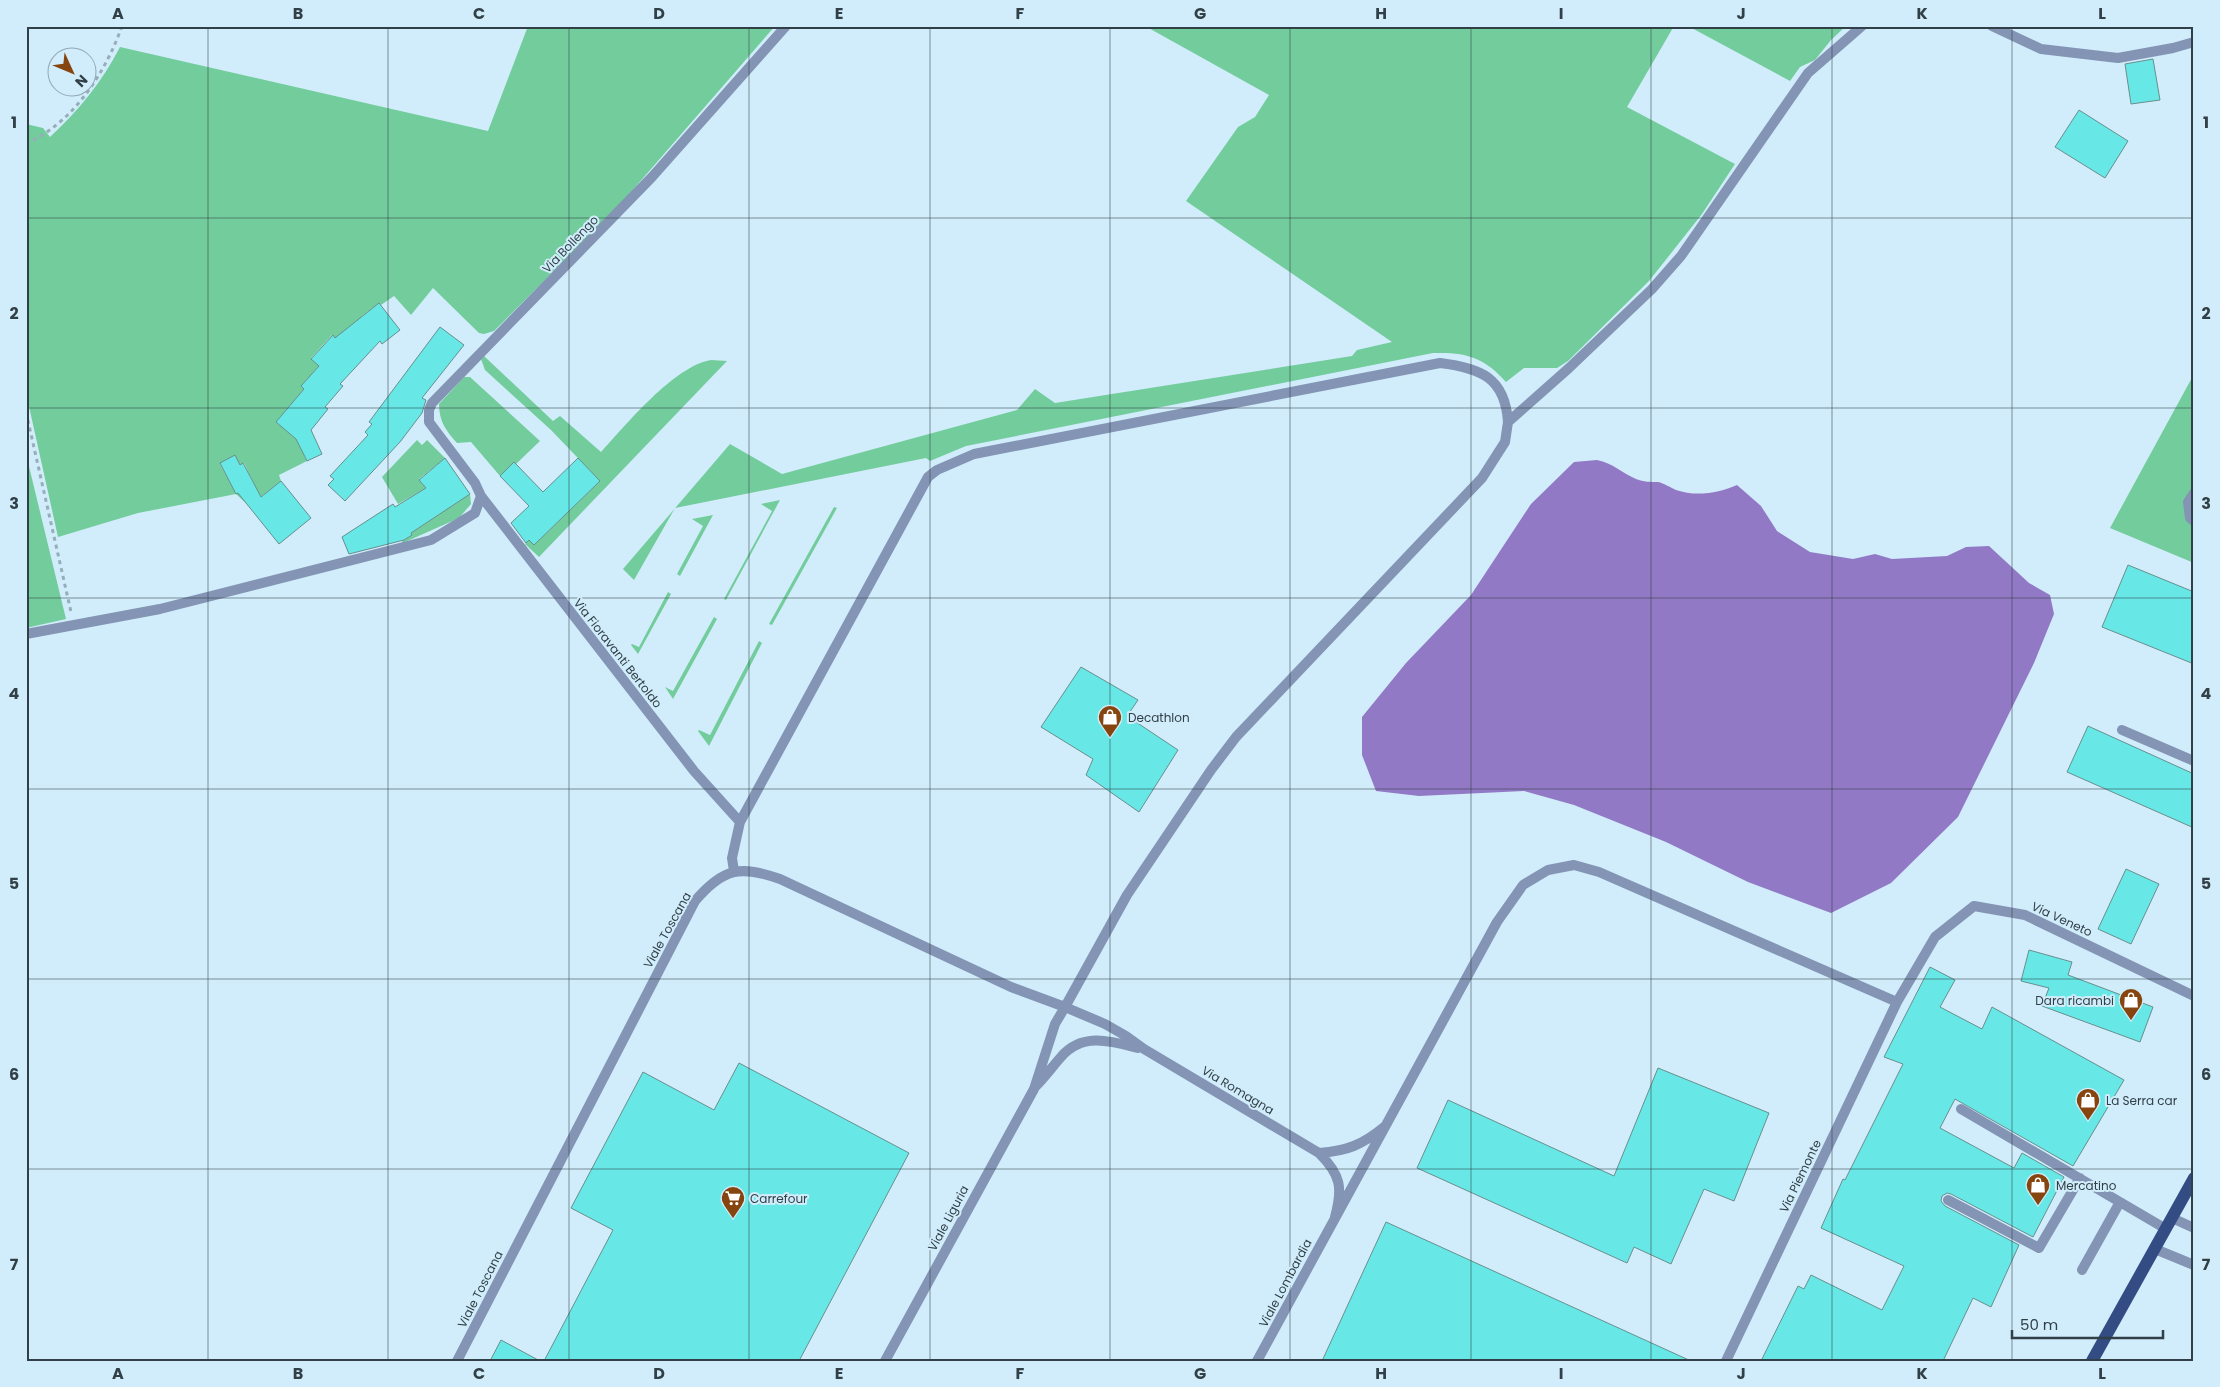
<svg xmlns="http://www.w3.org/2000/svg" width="2220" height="1387" font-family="Poppins,sans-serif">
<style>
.green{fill:#73cc9c;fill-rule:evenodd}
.water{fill:#9279c5}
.building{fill:#67e8e6;stroke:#678f8d}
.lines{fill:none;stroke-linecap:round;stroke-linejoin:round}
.path{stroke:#97aeba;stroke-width:3;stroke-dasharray:4 4;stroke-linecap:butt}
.service{stroke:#8394b4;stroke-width:10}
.minor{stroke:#8394b4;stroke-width:10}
.primary{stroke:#334d84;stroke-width:12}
.grid{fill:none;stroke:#313f46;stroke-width:1;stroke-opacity:0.55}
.labels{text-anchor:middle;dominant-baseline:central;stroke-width:4;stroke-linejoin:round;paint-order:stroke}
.street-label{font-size:12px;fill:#313f46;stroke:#d1edfb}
.poi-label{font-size:12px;fill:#313f46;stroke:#d1edfb;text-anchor:start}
.neatline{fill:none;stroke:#313f46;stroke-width:2}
.grid-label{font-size:16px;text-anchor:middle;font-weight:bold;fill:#313f46}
</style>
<rect width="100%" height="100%" fill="#d1edfb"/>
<path class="green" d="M528 26H775L618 207 494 331 484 334 479 333 433 288 411 315 394 296 381 305 379 303 362 316 344 349 332 335 311 358 319 366 301 386 304 389 276 422 314 451 304 456 307 461 279 475 281 481 249 506 236 494 138 513 58 537 26 393V124L43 128 50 137C79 110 102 82 120 47L488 131ZM235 456 240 465 244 463 254 484 236 493 220 464Z
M1145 26H1674L1627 107 1735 164 1702 214 1649 281 1568 361 1557 368H1524L1506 382C1484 357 1466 352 1433 353L966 446 930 461 926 458 675 508 634 580 623 569 730 444 782 474 1017 410 1035 389 1055 403 1352 356 1357 350 1392 342 1186 201 1238 127 1255 117 1269 95Z
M1688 26H1846L1831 40 1815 60 1800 67 1790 81Z
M484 356 553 421 560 416 601 452C626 425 674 366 711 360 716 360 722 361 727 361L539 557 525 544 529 540 534 545 600 481 551 430 485 370 481 359Z
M2194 374V563L2110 528Z
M464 377H470L540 441 516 464 514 463 500 476 471 442 457 443C446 431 439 421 439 404Z
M417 440 422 445 427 440 445 458 419 479 426 488 398 504 382 477Z
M26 454 66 619 26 628Z
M470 494 471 504 459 518 403 543 402 541 412 535 411 533Z
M780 500 726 600 724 599 772 511 761 504Z
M834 507 837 508 772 625 769 624Z
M713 515 680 576 677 574 703 526 692 519Z
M668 592 671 594 638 654 631 645 632 644 639 647Z
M714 617 717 619 673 699 665 687 673 691Z
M759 641 762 643 709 746 698 731 699 730 710 735Z"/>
<path class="water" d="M1597 460C1613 463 1622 473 1636 479 1644 482 1650 482 1658 482 1664 483 1671 488 1676 490 1696 497 1719 493 1737 485L1761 506 1777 531 1810 552 1853 559 1875 554 1892 559 1947 556 1966 547 1989 546 2029 583 2050 595 2054 614 2034 663 1958 817 1891 883 1831 913 1748 882 1666 842 1574 805 1524 791 1419 796 1376 791 1362 755V717L1406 663 1471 595 1531 504 1574 462Z"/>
<path class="building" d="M2153 59 2160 100 2131 104 2125 64Z
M2079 110 2128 141 2105 178 2055 147Z
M379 303 400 330 382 344 380 341 340 384 343 386 325 407 328 409 311 430 322 454 307 461 296 439 276 422 304 389 301 386 319 366 311 359 333 335 335 338Z
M440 327 464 345 422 398 426 400 422 413 400 442 345 501 328 485 334 479 330 476 368 435 365 432 372 424 369 422Z
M235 455 240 465 243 463 261 497 281 481 311 518 279 544 238 493 236 494 220 463Z
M445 458 470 494 411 533 412 535 404 540 349 554 342 537 393 504 395 507 426 488 419 480Z
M578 458 600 481 534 545 529 540 526 543 511 523 529 506 500 476 514 462 543 492Z
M2128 565 2194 592V664L2102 627Z
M1081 667 1138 700 1127 716 1178 750 1139 812 1086 775 1093 759 1041 727Z
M2088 726 2194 774V828L2067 772Z
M2126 869 2159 884 2131 944 2098 929Z
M2029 950 2072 962 2068 975 2153 1007 2140 1042 2042 1006 2049 988 2021 981Z
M1930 967 1955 980 1940 1007 1982 1029 1992 1007 2124 1080 2073 1166 1955 1099 1940 1128 2014 1168 2022 1153 2064 1177 2033 1237 1951 1194 1947 1193 1942 1196 1941 1201 1945 1206 2019 1245 1991 1307 1973 1298 1943 1361H1761L1798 1286 1804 1289 1811 1275 1882 1310 1904 1266 1821 1228 1843 1179 1845 1180 1903 1064 1884 1057Z
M739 1063 909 1153 799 1361H544L613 1230 571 1208 643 1072 714 1110Z
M1658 1068 1769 1113 1734 1201 1704 1189 1671 1264 1634 1247 1627 1263 1417 1168 1448 1100 1614 1176Z
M1386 1222 1691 1361H1322Z
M501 1340 540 1361H490Z"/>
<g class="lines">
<path class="path" d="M26 144C33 140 40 137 47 132 82 108 108 66 122 26
M26 412 71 612"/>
<path class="service" d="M2122 730 2194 761
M1961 1109 2166 1229
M1948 1200 2039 1248 2080 1178
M2172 1218 2194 1228
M2155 1249 2194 1265
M2082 1270 2120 1202"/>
<path class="minor" d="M1992 26 2041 49 2118 58 2173 48 2194 42
M2194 493 2188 502 2190 518 2194 521
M481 496 694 771 740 822
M26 634 160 609 431 540 475 513 481 496 475 483 429 422V410L432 403 652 177 786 26
M734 871 732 858 740 822 928 477 937 470 974 454 1440 363C1480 368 1505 377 1508 422
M1035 1087C1045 1077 1052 1067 1061 1057 1082 1032 1111 1041 1138 1048
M1319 1153C1347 1151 1362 1145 1384 1127
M457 1361 695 901C723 868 740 865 780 879L1011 987 1065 1007 1105 1024 1126 1036 1144 1049 1319 1153C1341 1175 1343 1188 1335 1217
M885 1361 1034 1089 1055 1024 1065 1007 1127 895 1211 770 1236 737 1482 478 1505 442 1508 422 1569 368 1652 289 1681 256 1808 73 1862 26
M1257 1361 1497 922 1523 885 1548 870 1574 865 1599 872 1897 1002
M1726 1361 1897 1002 1935 937 1974 906 2025 915 2194 996"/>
<path class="primary" d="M2092 1361 2194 1178"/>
</g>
<path class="grid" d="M208 26V1361M388 26V1361M569 26V1361M749 26V1361M930 26V1361M1110 26V1361M1290 26V1361M1471 26V1361M1651 26V1361M1832 26V1361M2012 26V1361M26 218H2194M26 408H2194M26 598H2194M26 789H2194M26 979H2194M26 1169H2194"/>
<defs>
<g id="shop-pin" transform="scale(1.25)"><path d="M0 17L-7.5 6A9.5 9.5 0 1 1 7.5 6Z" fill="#86450f" stroke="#d1edfb"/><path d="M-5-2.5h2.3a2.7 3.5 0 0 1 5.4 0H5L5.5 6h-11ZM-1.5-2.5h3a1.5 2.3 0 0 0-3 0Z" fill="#fff"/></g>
<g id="supermarket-pin" transform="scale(1.25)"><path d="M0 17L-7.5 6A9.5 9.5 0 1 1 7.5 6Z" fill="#86450f" stroke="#d1edfb"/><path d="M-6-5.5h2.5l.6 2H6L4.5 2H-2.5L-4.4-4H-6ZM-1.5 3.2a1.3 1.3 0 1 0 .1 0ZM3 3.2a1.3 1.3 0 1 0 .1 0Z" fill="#fff"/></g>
</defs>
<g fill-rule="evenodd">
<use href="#shop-pin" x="1110" y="717"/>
<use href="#shop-pin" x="2131" y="1000"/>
<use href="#shop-pin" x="2088" y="1100"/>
<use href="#shop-pin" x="2038" y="1185"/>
<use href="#supermarket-pin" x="733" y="1198"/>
</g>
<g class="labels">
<g class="street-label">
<text transform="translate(570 244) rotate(-46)">Via Bollengo</text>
<text transform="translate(618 653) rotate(52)">Via Fioravanti Bertoldo</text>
<text transform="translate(2062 919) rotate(25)">Via Veneto</text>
<text transform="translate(667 930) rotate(-61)">Viale Toscana</text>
<text transform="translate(1238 1090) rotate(31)">Via Romagna</text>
<text transform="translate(1800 1176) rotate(-64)">Via Piemonte</text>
<text transform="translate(948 1218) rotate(-62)">Viale Liguria</text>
<text transform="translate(1285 1283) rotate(-62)">Viale Lombardia</text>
<text transform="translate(480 1289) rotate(-63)">Viale Toscana</text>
</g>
<g class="poi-label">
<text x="1128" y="717">Decathlon</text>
<text x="2114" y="1000" text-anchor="end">Dara ricambi</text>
<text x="2106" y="1100">La Serra car</text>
<text x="2056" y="1185">Mercatino</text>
<text x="750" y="1198">Carrefour</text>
</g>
</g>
<rect width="2220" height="1387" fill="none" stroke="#d1edfb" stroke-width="55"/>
<g transform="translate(72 72) rotate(134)"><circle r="24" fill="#d1edfb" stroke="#91a7b3"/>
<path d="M0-4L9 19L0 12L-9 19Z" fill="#86450f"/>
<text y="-8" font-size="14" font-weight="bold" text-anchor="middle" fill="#313f46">N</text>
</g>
<path d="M2012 1330v8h151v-8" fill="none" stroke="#313f46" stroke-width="2.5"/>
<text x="2020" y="1330" font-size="15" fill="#313f46" stroke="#d1edfb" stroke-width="4" paint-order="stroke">50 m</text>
<rect x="28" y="28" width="2164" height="1332" class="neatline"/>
<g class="grid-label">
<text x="118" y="19">A</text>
<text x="298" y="19">B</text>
<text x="479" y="19">C</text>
<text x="659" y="19">D</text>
<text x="839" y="19">E</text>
<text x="1020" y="19">F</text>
<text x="1200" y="19">G</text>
<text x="1381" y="19">H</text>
<text x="1561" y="19">I</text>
<text x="1741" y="19">J</text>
<text x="1922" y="19">K</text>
<text x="2102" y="19">L</text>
<text x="14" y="128">1</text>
<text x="2206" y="128">1</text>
<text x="14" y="319">2</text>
<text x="2206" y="319">2</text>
<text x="14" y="509">3</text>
<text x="2206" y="509">3</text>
<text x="14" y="699">4</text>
<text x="2206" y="699">4</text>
<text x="14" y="889">5</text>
<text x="2206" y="889">5</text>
<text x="14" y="1080">6</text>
<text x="2206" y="1080">6</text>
<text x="14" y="1270">7</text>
<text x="2206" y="1270">7</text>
<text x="118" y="1379">A</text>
<text x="298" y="1379">B</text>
<text x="479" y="1379">C</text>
<text x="659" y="1379">D</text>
<text x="839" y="1379">E</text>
<text x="1020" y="1379">F</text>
<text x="1200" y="1379">G</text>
<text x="1381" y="1379">H</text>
<text x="1561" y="1379">I</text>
<text x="1741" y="1379">J</text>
<text x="1922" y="1379">K</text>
<text x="2102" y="1379">L</text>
</g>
</svg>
